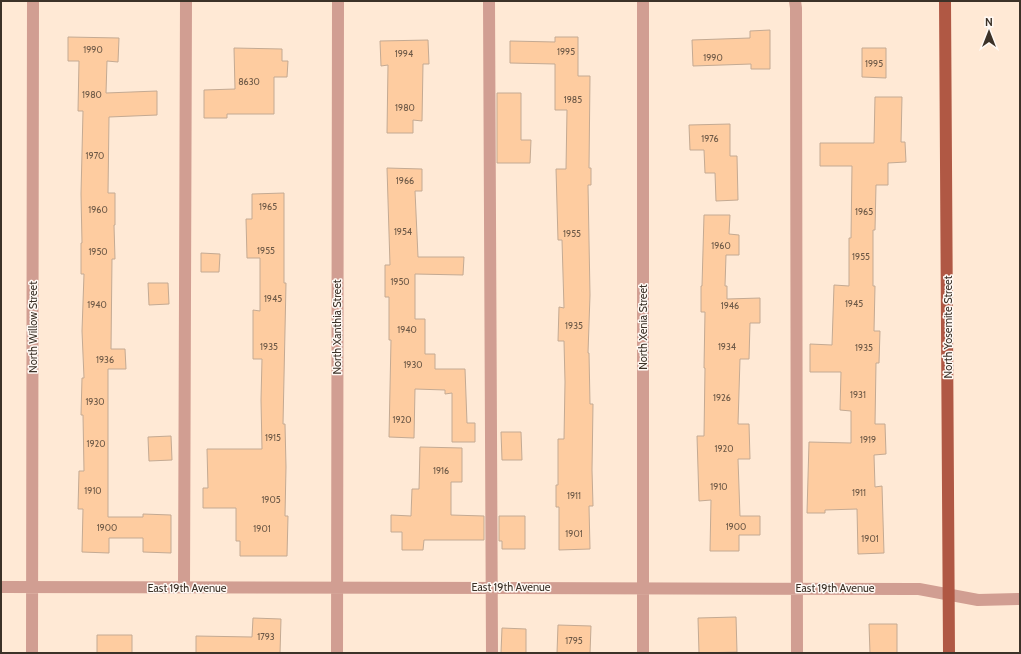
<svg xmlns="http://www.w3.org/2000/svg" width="1021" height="654" font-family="Cabin,sans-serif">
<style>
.building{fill:#fecca0;stroke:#c4aa93}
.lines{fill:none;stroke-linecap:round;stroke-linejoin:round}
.minor{stroke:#d19e92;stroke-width:12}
.major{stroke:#b05844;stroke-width:12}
.labels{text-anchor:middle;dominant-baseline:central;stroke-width:3;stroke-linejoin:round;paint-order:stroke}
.number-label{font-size:9px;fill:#6c5846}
.street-label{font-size:11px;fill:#3c3228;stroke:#fff9f4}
</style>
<rect width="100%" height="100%" fill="#ffe9d5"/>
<path class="building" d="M770 30V69H751V64L693 66 692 40 750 38V31Z
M68 37 119 38 118 62 107 61 106 93 157 91V115L109 117 108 193H115V225H114L115 259H112L111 349H125L126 369H108V517H143V514L171 515V553L143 552V538H109V553L82 552 83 509H78L79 471H84L83 415H81L82 378H84L82 331 84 274H81V243H82L81 194 83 111H78L79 61H68Z
M555 37H578V76H590L589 168H591V185H588L590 295 588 353H589L590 404H593L592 470 593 506H589L590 549 559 550V507H556V485H558V439H564L565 382 564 341H558L559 307 564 308 562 240H558L556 169H566L567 110H555V64L510 63V41L555 42Z
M428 40 429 64H423L422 121 413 120V133H387L388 65 381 66 380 41Z
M234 48 282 49V61H288L287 77H274V114H227V118H204V90L235 89Z
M862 48H886V78L862 77Z
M497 93H521V140H531L530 163H497Z
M875 97H902L901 142H905L906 162 888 163V185H876L875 230H873V286H875L874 331H880L879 363H876L875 424H885L886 454 874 455 875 487 882 486 884 553 858 554 857 509 825 510V513H807L809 442 851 443V411L840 410 841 372H810V344L832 345 834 285 849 286V238H851L852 166H820V143H874Z
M730 124V156H737L738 200 716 201 715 173H705L704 150H690L689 125Z
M387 168 422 169V191H415L418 257H464L463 275 415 274V319H425V354H435V369H465L467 423H475V442H452V393L445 394V390L415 389 414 438 389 437 391 340H389V297H385V265H390Z
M284 193V283H286L283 424H285L286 467 285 516H288L287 556H240V541H236V508H203V488H208L207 449H262L261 400 262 359H253V310L260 311V258H247L246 219H252V194Z
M704 215H730L729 234 739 235V255H726L725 286H727V299L760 298V323H750L749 359H740L738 424H749L750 459H738L740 516H760V535H739V551H710L711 500 699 501 697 436H704L705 368H704L705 312H701V286H702Z
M201 253 220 254 219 272H201Z
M148 283H168L169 304 149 305Z
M501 432H521L522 460H502Z
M171 436 172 460 149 461 148 437Z
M420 447 462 448V482H451V515L484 516V540H424L423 550H402V532H391V515L411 516 412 489H419Z
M499 516H525V549H502V541H499Z
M736 617 737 652 699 653 698 618Z
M253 618 281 619 280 653H196V636L252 637Z
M869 624H897V653H870Z
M558 625 591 626 590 653H557Z
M502 628 526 629V653H501Z
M97 635H132V653H97Z"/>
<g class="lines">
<path class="minor" d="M489 1 492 653
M795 1 796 8 797 653
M1 587 919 589 978 600 1020 599
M184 588 186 1
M32 653 33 1
M337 653 338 1
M643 653V1"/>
<path class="major" d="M945 1 949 653"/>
</g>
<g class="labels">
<g class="number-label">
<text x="93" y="49">1990</text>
<text x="566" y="51">1995</text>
<text x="404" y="53">1994</text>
<text x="713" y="57">1990</text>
<text x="874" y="63">1995</text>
<text x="249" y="81">8630</text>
<text x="92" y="94">1980</text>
<text x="573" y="99">1985</text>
<text x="405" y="107">1980</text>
<text x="710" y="138">1976</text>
<text x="95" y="155">1970</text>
<text x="405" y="180">1966</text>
<text x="268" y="206">1965</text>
<text x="98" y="209">1960</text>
<text x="864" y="211">1965</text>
<text x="403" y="231">1954</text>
<text x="572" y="233">1955</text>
<text x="721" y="245">1960</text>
<text x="266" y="250">1955</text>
<text x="98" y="251">1950</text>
<text x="861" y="256">1955</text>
<text x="400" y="281">1950</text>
<text x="273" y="298">1945</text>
<text x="854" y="303">1945</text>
<text x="97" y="304">1940</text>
<text x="730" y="305">1946</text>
<text x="574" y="325">1935</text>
<text x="407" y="329">1940</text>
<text x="269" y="346">1935</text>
<text x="727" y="346">1934</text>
<text x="864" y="347">1935</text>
<text x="105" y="359">1936</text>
<text x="413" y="364">1930</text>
<text x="858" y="394">1931</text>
<text x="722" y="397">1926</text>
<text x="95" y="401">1930</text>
<text x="402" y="419">1920</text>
<text x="273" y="437">1915</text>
<text x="868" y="439">1919</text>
<text x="96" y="443">1920</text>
<text x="724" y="448">1920</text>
<text x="441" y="470">1916</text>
<text x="719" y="486">1910</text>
<text x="93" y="490">1910</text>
<text x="859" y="492">1911</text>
<text x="574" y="495">1911</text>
<text x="271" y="499">1905</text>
<text x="736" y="526">1900</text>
<text x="107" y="527">1900</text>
<text x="262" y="528">1901</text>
<text x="574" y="533">1901</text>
<text x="870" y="538">1901</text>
<text x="266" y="636">1793</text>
<text x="574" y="640">1795</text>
</g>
<g class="street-label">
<text transform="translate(33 327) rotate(-90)">North Willow Street</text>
<text transform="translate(337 327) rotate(-90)">North Xanthia Street</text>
<text transform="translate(643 327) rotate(-90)">North Xenia Street</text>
<text transform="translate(948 327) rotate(-90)">North Yosemite Street</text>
<text x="511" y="587">East 19th Avenue</text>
<text x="187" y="588">East 19th Avenue</text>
<text x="835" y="588">East 19th Avenue</text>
</g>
</g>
<rect width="1021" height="654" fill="none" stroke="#3c3228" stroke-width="4"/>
<g transform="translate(989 32)" stroke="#fff9f4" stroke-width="3" paint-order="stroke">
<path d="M0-3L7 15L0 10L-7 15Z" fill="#3c3228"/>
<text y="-6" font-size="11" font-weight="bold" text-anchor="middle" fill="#3c3228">N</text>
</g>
</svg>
